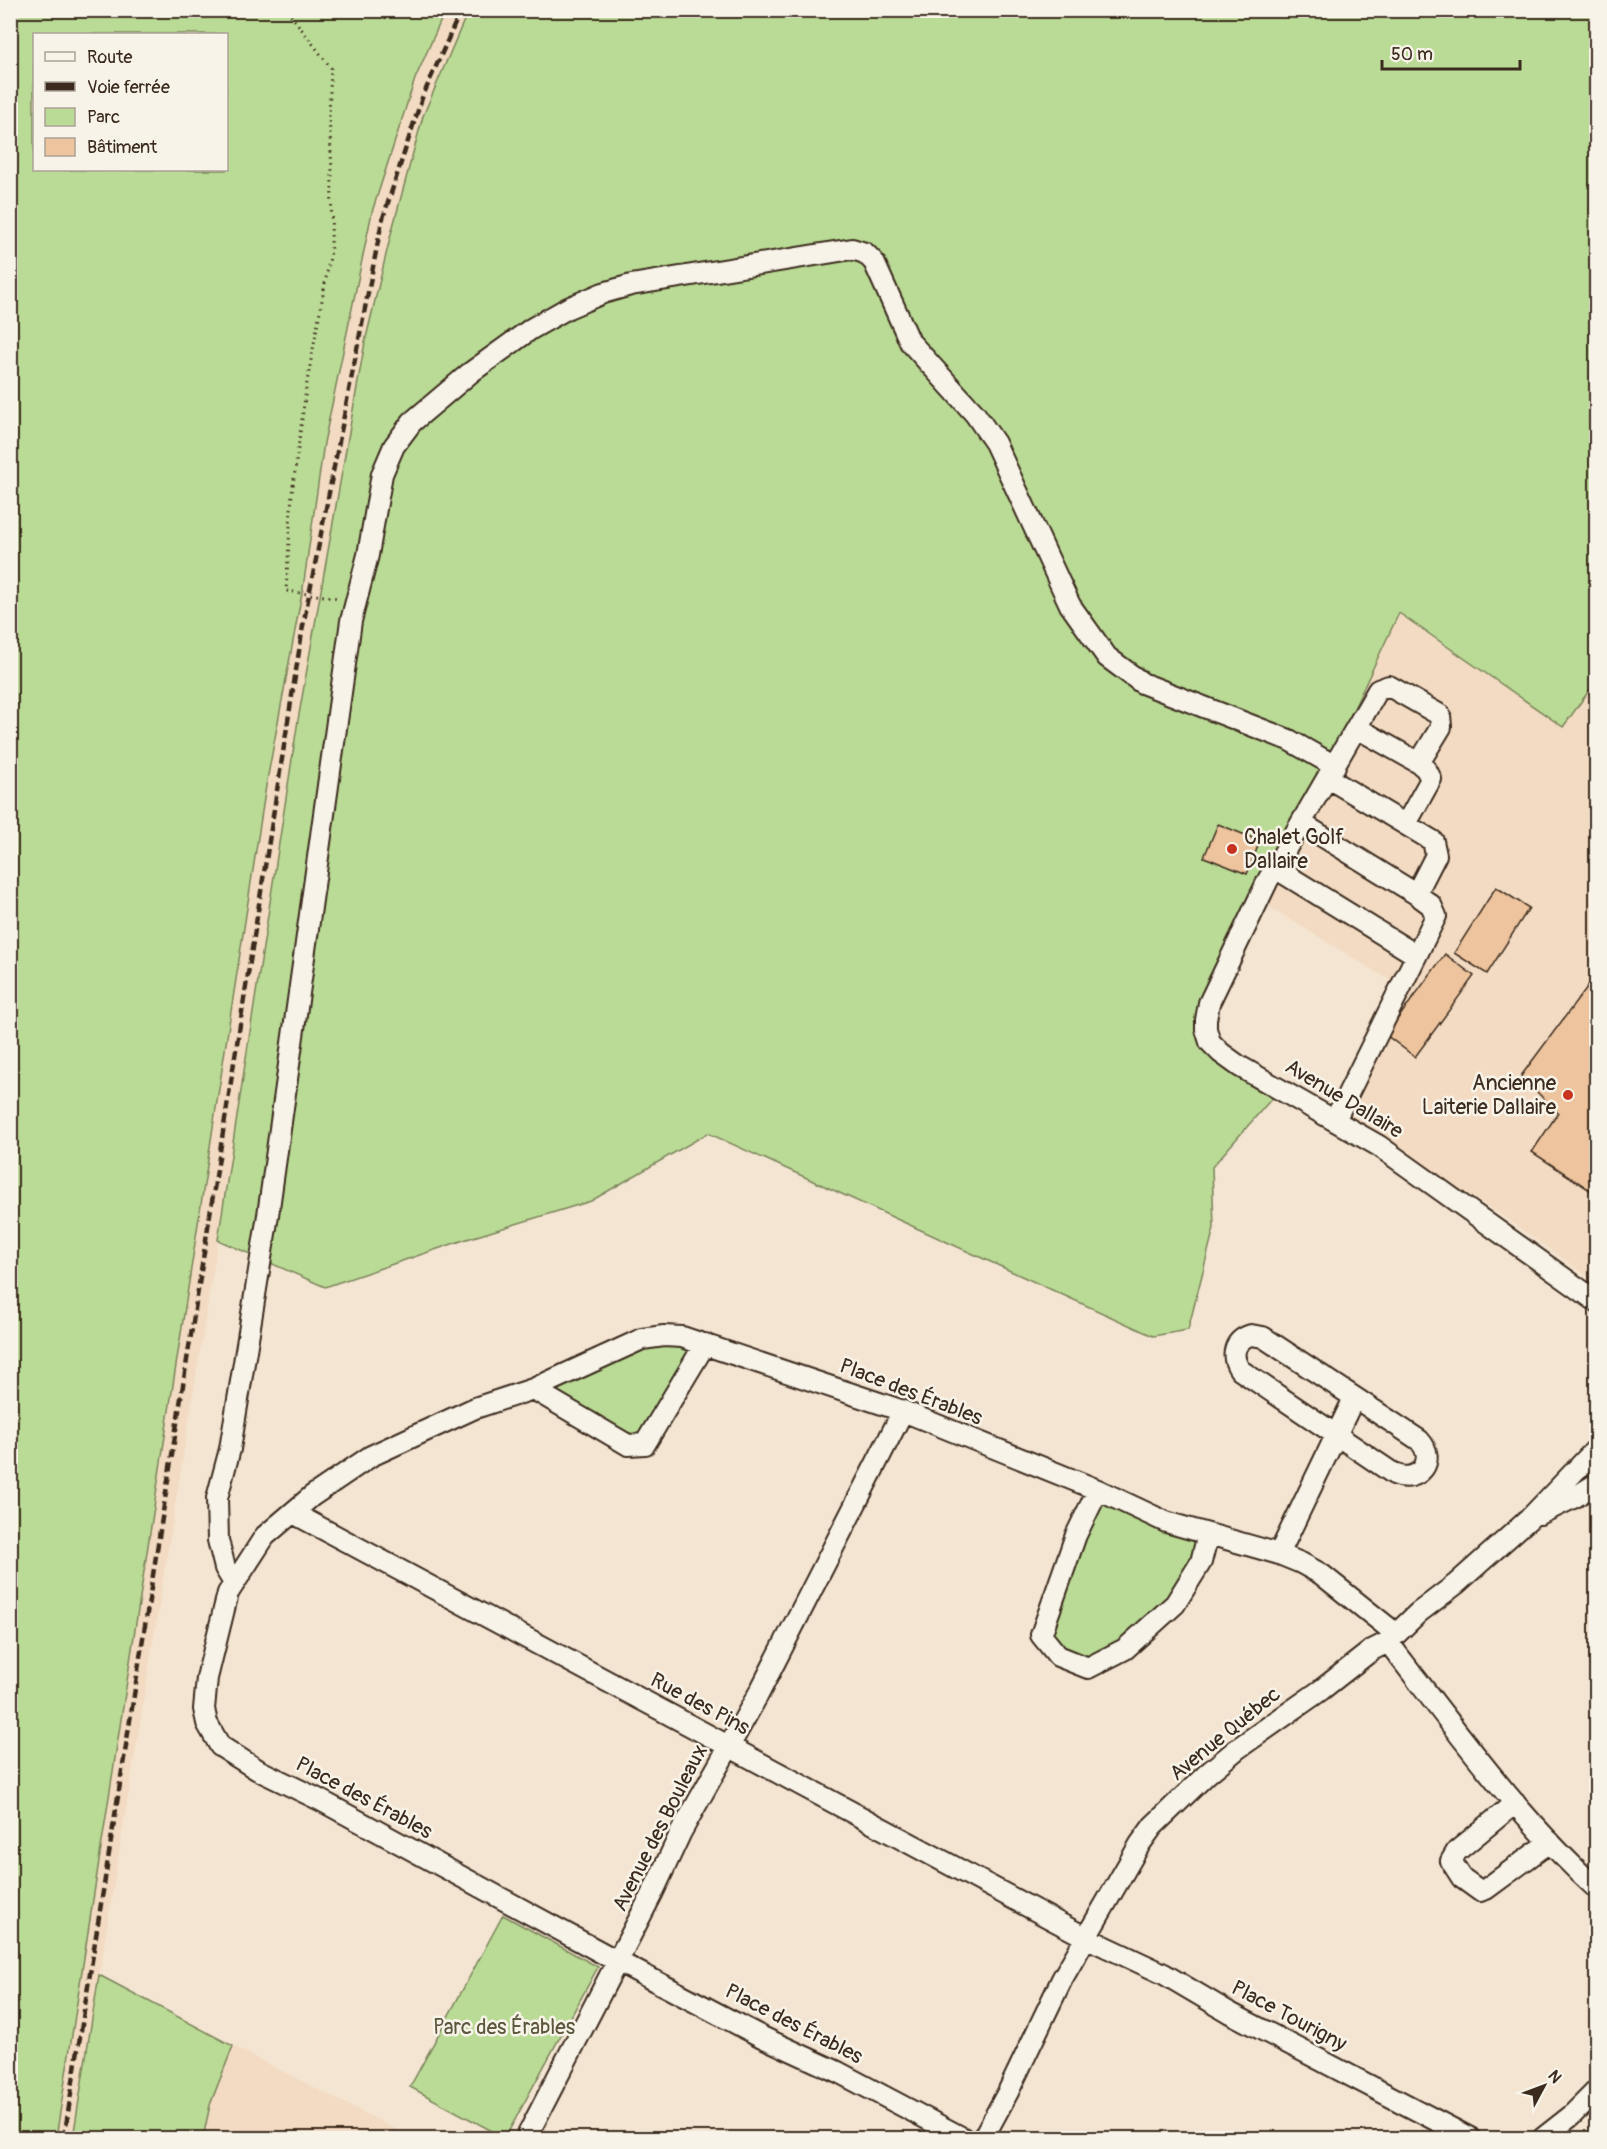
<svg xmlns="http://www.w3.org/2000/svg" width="1607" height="2149" font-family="Pangolin,sans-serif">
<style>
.built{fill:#f2dbc2}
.green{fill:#badb95;stroke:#7a825a;stroke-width:1.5;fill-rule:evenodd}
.building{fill:#edc49d;stroke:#3b2a1e;stroke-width:1.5}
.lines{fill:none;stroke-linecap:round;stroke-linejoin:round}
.minor-casing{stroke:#3b2a1e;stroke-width:24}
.path{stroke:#3b2a1e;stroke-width:3;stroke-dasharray:1.5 4.5;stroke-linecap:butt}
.minor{stroke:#f7f3e8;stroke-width:20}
.rail{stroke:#3b2a1e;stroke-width:4.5;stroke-dasharray:9 4.5;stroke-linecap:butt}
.poi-dot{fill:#c8321e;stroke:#f7f3e8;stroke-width:2}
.labels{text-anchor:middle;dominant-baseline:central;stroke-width:5;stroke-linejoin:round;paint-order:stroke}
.poi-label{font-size:21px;fill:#3b2a1e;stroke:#f7f3e8;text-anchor:start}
.street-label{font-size:21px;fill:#3b2a1e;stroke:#f7f3e8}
.park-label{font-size:21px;fill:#5b563c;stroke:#f7f3e8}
</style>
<rect width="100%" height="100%" fill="#f4e5d2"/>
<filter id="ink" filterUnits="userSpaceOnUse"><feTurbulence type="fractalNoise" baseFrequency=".0167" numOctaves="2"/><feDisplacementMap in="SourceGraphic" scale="12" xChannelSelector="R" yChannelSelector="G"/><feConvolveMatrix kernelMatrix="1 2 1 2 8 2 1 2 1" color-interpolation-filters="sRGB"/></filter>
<g filter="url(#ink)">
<path class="built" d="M445 11H468L423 116 391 234 365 342 298 720 218 1240 73 2138H56L266 786 303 588 324 443 372 212 415 79Z
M1399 613 1563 726 1596 681V1282L1498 1213 1330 1107 1391 981 1263 903Z
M233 2046 413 2138H203L210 2105Z"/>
<path class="green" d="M11 10 445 11 415 79 372 212 324 443 303 588 266 786 56 2138H10ZM226 34V170H34V34Z
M468 11H1596V681L1563 727 1399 613 1221 990C1219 999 1213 1013 1214 1022 1219 1048 1260 1073 1280 1089L1212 1167 1214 1228 1188 1330 1153 1336 708 1133 591 1201 467 1239 325 1287 218 1240 298 720 365 342 391 234 423 116Z
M642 1339 705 1344 645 1444 533 1389Z
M1098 1490 1208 1534 1175 1604 1088 1668 1041 1635Z
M503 1915 598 1967 505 2138 410 2087Z
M99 1975 233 2046 210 2105 203 2138H73Z"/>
<path class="building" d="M1218 824 1260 841 1247 874 1204 857Z
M1496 887 1529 908 1487 974 1454 953Z
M1445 954 1474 976 1415 1057 1386 1035Z
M1596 975V1194L1532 1152 1558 1113 1521 1076Z"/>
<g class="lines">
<g class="minor-casing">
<path id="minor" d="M1357 728 1419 763
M1328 778 1433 841 1436 855 1416 894 1431 905 1436 916 1335 1120
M1301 823 1416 894
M1406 824 1431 779 1426 769 1419 763 1441 727 1440 715 1389 686 1378 690 1268 880 1209 1003 1206 1020V1029L1210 1042 1221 1053 1239 1066 1379 1146 1596 1301
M1275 868 1416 955
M1251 1335 1263 1337 1419 1440C1438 1460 1419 1485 1394 1474L1240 1370C1230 1356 1234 1340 1251 1335Z
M533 1389 628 1445 645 1444 705 1344
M1098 1490 1076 1535 1041 1635 1058 1656 1088 1668 1125 1649 1175 1604 1201 1562 1208 1534
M293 1513 1085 1937 1164 1974 1230 2013 1470 2138
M1540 1514 1575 1497 1596 1484
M1279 1554 1354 1398
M234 1583 225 1568 218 1540 217 1498 230 1449 268 1215 351 621 368 555 382 474 394 446 412 422 470 373 531 329 568 308 603 293 631 285 852 249 865 253 874 262 910 342 975 414 995 443 1070 605 1107 657 1142 683 1289 740 1335 766
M1388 1642C1453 1726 1517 1816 1596 1888
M1515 1803 1457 1851 1451 1861 1462 1878 1480 1891 1486 1889 1550 1842
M526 2138 653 1892 681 1832 759 1693 903 1411
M963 2138 838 2072 762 2037 617 1961 320 1800 258 1770 220 1746 207 1723 204 1709 207 1678 228 1593 265 1536 312 1496 371 1456 475 1408 533 1389 642 1339 664 1336 682 1337 903 1411 1098 1490 1166 1522 1279 1554 1301 1563 1321 1574 1395 1633
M983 2138 1008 2092 1062 1979 1140 1844 1153 1826 1207 1774 1237 1749 1321 1690 1372 1650 1388 1642 1418 1613 1456 1584 1529 1519 1596 1449
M1543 2138 1571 2116 1596 2091"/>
</g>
<path class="path" d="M287 10 331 68 329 116 332 171 331 251 307 382 292 493 286 591 339 598"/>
<use href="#minor" class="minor"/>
<path class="rail" d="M64 2138 303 626 382 221 422 98 461 10"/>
</g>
</g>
<g class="poi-dot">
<circle cx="1232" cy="849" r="6"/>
<circle cx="1568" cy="1095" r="6"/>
</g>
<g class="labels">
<g class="poi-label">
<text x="1244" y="837">Chalet Golf<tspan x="1244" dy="24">Dallaire</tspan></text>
<text x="1556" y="1083" text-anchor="end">Ancienne<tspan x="1556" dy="24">Laiterie Dallaire</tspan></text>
</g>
<g class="street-label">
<text transform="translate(1344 1099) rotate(31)">Avenue Dallaire</text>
<text transform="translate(911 1392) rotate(21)">Place des Érables</text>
<text transform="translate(700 1704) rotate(28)">Rue des Pins</text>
<text transform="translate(1225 1734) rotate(-39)">Avenue Québec</text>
<text transform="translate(364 1798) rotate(28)">Place des Érables</text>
<text transform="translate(660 1828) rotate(-63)">Avenue des Bouleaux</text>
<text transform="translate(1289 2016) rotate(28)">Place Tourigny</text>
<text transform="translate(794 2024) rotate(27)">Place des Érables</text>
</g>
<g class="park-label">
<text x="504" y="2027">Parc des Érables</text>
</g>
</g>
<rect width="1607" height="2149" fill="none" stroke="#f7f3e8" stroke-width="36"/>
<rect x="18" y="18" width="1571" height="2113" fill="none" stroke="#3b2a1e" stroke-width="2" filter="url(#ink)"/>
<rect x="33" y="33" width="195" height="138" fill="#f7f3e8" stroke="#aca397" stroke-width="1.5"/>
<rect x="45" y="52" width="30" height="9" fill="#f7f3e8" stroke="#aca397" stroke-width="1.5"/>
<text x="87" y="63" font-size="18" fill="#3b2a1e">Route</text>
<rect x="45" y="82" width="30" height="9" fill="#3b2a1e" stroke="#aca397" stroke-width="1.5"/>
<text x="87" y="93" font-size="18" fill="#3b2a1e">Voie ferrée</text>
<rect x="45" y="108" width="30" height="18" fill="#badb95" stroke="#aca397" stroke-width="1.5"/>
<text x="87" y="123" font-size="18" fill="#3b2a1e">Parc</text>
<rect x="45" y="138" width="30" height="18" fill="#edc49d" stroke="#aca397" stroke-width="1.5"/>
<text x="87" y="153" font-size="18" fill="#3b2a1e">Bâtiment</text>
<g transform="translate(1544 2086) rotate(49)" stroke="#f7f3e8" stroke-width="4.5" paint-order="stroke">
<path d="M0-4.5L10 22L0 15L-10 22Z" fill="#3b2a1e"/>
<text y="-9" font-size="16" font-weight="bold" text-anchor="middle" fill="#3b2a1e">N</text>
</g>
<path d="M1382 60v9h138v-9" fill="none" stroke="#3b2a1e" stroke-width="3"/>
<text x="1391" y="60" font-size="18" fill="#3b2a1e" stroke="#f7f3e8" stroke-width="4.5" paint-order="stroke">50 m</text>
</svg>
